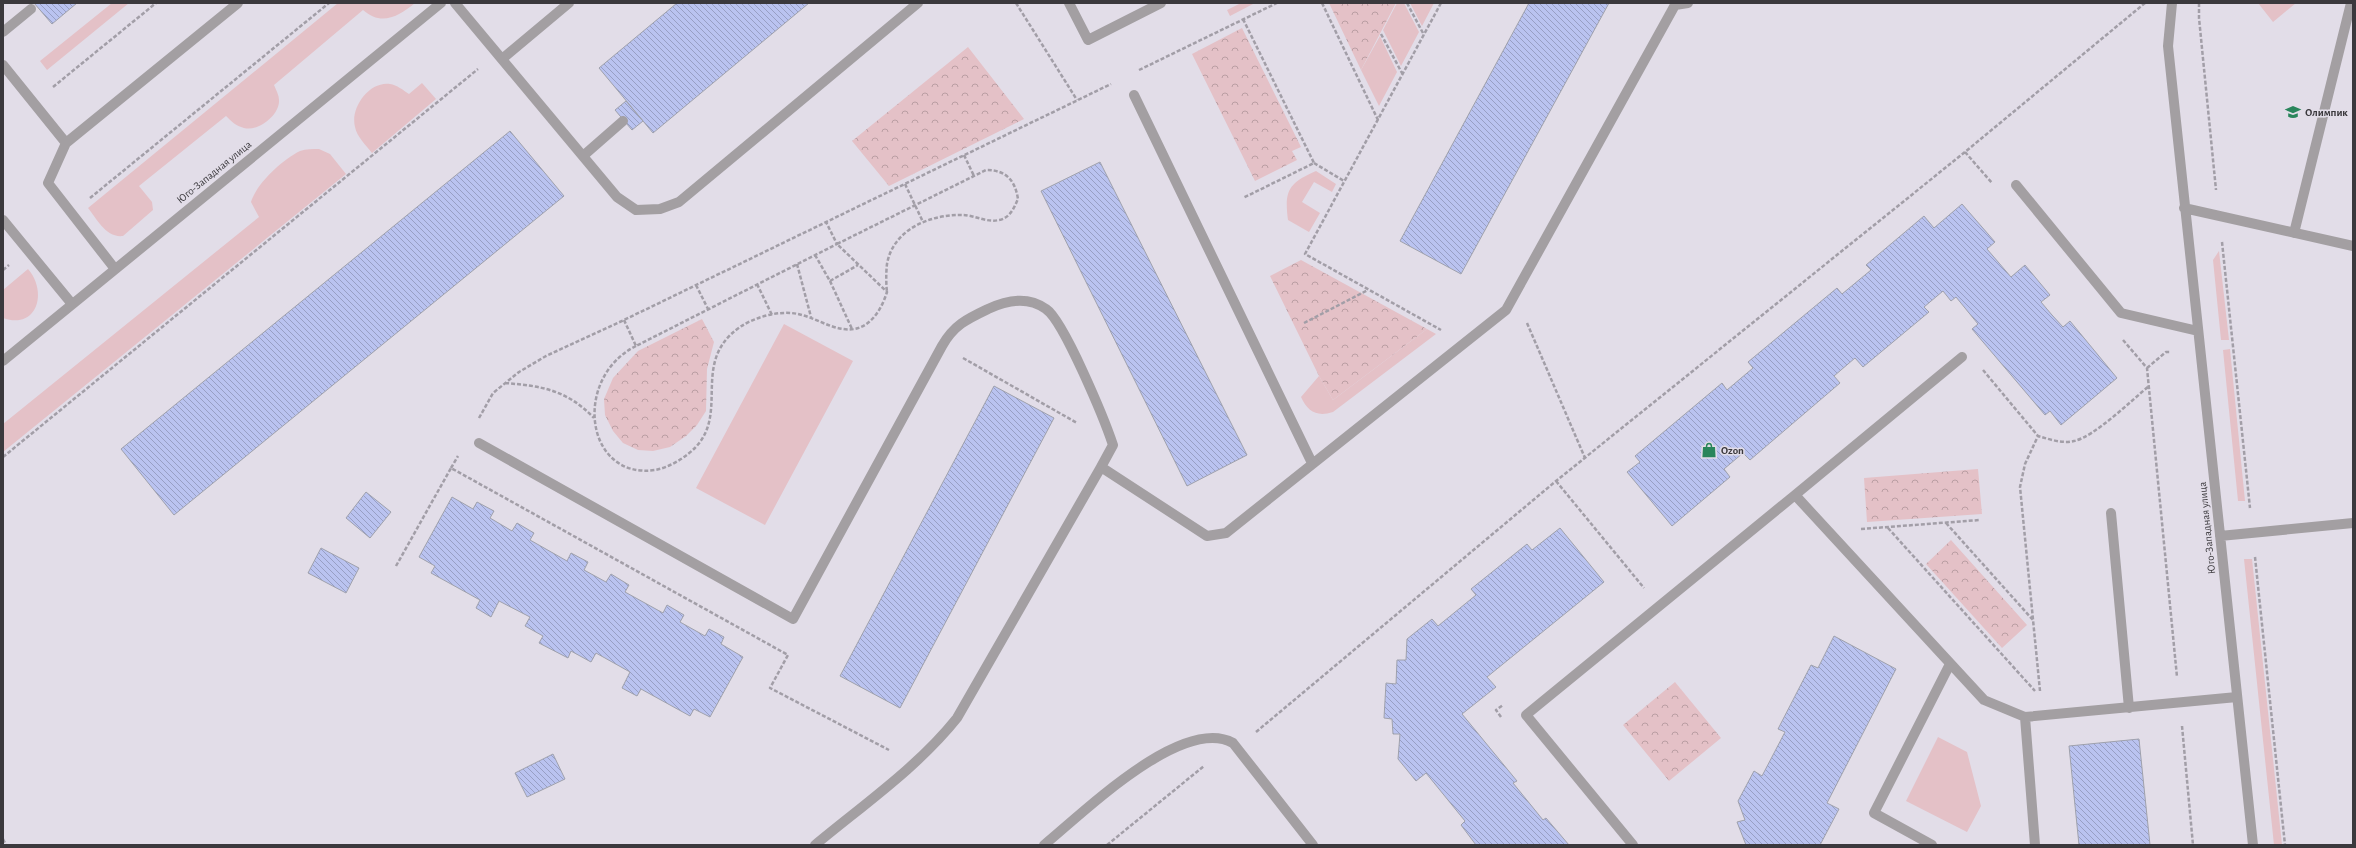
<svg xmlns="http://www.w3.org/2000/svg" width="2356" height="848" font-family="'Alegreya Sans',sans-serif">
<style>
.grass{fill:#e4c1c7}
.park{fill:url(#park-crowns)}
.building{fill:url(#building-back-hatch);stroke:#9fa1ac}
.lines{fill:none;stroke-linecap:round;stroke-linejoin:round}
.path{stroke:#a29ea7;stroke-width:2.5;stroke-dasharray:4 2;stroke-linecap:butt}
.minor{stroke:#a39fa2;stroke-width:10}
.labels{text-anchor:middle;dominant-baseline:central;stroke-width:3;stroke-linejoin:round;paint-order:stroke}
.poi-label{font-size:11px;font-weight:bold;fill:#3b393d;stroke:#e2dde8;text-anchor:start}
.street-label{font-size:11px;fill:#3b393d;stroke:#e2dde8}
</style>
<defs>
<pattern id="park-crowns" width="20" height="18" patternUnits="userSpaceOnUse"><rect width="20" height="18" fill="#e4c1c7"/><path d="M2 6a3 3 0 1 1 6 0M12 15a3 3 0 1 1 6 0" fill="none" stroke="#ba9ea3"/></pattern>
<pattern id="building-back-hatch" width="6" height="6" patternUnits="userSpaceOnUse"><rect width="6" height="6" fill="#bac3f0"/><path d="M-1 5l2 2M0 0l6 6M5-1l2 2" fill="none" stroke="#989fc4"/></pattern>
</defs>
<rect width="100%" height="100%" fill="#e2dde8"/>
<path class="grass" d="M112 3H129L47 70 40 61Z
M338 3H415C398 17 381 26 363 10L274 85C276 90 279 95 279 100 280 115 258 132 244 128 236 126 231 121 226 116L139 186 152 202 153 210 123 236C106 238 97 219 88 208Z
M1241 3H1255L1230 16 1227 10Z
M1397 3H1404L1419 32 1401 66 1383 30Z
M1410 3H1434L1422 26Z
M2258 3H2296L2273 22Z
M1380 36 1397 72 1379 106 1361 70Z
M422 83 436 99 372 153C366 145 357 137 355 127 350 108 369 81 390 84 397 85 403 90 409 94Z
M319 149 330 154 346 174 3 452V424L259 217 251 202C257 183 282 160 300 151 306 149 313 149 319 149Z
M1316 171 1336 184 1332 192 1314 182 1302 202 1320 213 1309 232 1288 220C1284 190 1289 183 1316 171Z
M2219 251 2229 340H2221L2213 260Z
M28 269C48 292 37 330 3 318V290Z
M784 324 853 361 765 525 696 488Z
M1427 329 1436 334 1333 412C1317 417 1308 412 1301 397L1319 376 1333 400Z
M2230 349 2245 501H2238L2223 350Z
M2244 559H2252L2282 845H2274Z
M1938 737 1967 752 1981 806 1967 832 1906 801Z"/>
<path class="park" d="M1329 3H1396L1361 70Z
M1242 28 1301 147 1292 151 1297 160 1255 181 1192 54Z
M968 47 1024 119 889 186 852 141Z
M1301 260 1427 329 1333 400 1319 376 1270 276Z
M702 319 714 342 707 369 706 411 697 425 686 436 670 447 653 451 638 450 623 443 613 431 605 415 604 399 613 378 638 351Z
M1978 469 1982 514 1867 522 1864 478Z
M1951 540 2027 625 2002 648 1926 564Z
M1675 682 1721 738 1669 781 1623 725Z"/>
<path class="building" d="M34 3H77L52 24Z
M677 3H809L653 133 599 68Z
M1529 3H1609L1461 274 1400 241Z
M626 101 643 121 632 130 615 110Z
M510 131 564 196 174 515 121 449Z
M1100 162 1247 455 1187 486 1041 191Z
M1962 204 1995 242 1987 249 2011 277 2025 265 2050 295 2041 302 2052 315 2063 327 2070 321 2117 378 2061 425 2050 411 2045 415 1972 329 1978 324 1956 297 1951 301 1943 291 1924 307 1929 312 1863 367 1855 358 1834 376 1840 383 1750 460 1743 453 1724 469 1730 477 1672 526 1627 472 1640 462 1635 456 1722 383 1727 390 1753 368 1748 362 1837 288 1842 294 1871 270 1866 265 1924 216 1934 228Z
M994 386 1054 418 900 708 840 676Z
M366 492 391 512 370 538 346 518Z
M452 497 473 509 477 502 494 511 490 518 512 531 517 523 534 533 530 540 567 561 571 553 588 562 584 570 606 582 611 574 629 585 625 592 663 613 667 605 684 615 680 622 705 636 709 629 724 637 721 644 743 657 710 717 694 709 690 716 641 689 637 696 622 688 630 672 596 653 591 662 571 651 568 658 539 643 543 636 525 626 530 617 499 601 491 617 476 608 480 600 431 573 435 566 419 557Z
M1560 528 1604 582 1487 677 1496 687 1462 714 1517 781 1513 783 1543 820 1546 818 1569 845H1476L1461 825 1465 821 1426 773 1416 781 1398 759 1400 734H1393L1392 719 1384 718 1386 683 1396 684 1397 660H1406L1407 639 1432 619 1438 626 1476 595 1471 589 1527 544 1532 550Z
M321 548 359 568 346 593 308 573Z
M1834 636 1896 669 1827 803 1839 809 1820 845H1746L1737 822 1745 820 1738 801 1754 771 1762 776 1785 732 1778 729 1811 665 1818 668Z
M2139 739 2150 845H2079L2069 746Z
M553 754 565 779 527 797 515 773Z"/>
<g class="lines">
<path class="path" d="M1016 3 1077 100
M1322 3 1378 120
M1407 3 1424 35
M1441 3 1305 254 1441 330
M2199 3V18L2216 190
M1243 19 1314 163 1243 198
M1381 34 1403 75
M1139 70 1277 3
M53 87 156 3
M1965 152 1992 183
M964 155 974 176
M1314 163 1344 181
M905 184 923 222
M90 198 329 3
M2222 242 2250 508
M815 255 830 281 852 329
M797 264 811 317
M3 270 9 265
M830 281 858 265
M757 284 772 315
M696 285 708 309
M624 320 636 346 837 244 826 222
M1304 323 1368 290
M1527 323 1585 458
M2123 340 2147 368 2177 677
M636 346C572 378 585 480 655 470 667 468 679 461 688 454 735 418 687 364 740 327 755 317 779 310 798 314 813 317 828 327 843 329 868 333 881 311 887 292L837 244 986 170C1006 170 1015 180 1018 199 1014 208 1010 218 999 220 987 223 974 215 963 215 931 214 893 229 887 264 886 273 886 283 887 292
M963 358 1077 423
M2147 368 2166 352H2170
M1983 370 2038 436
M505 383C542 386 567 390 594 418
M479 418 493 393 519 372 546 356 624 320 1111 84
M3 457 478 69
M451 468 458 456
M1556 481 1644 588
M1946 523 2033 620
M1888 528 2035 691
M1861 529 1980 520
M2255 557 2285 845
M396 566 451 468 788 655 770 688 889 750
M2040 691 2020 487 2025 464 2038 436C2049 439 2062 444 2074 441 2094 437 2132 400 2149 386
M1501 717 1496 710 1503 705
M2182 726 2193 845
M1256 732 1556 481 1965 152 2145 3
M3 839 6 845
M1107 845 1204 766"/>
<path class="minor" d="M455 3 617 197 636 210 660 209 679 202 918 3
M1069 3 1088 40 1161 3
M2172 3 2168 46 2253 845
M3 32 31 9
M502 59 569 3
M3 65 66 143
M1134 95 1312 463
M583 156 623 121
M2016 185 2121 313 2198 331
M2184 208 2353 246
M3 220 72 304
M2294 233 2351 3
M115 269 48 183 66 143 238 3
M1962 357 1795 495 1984 700 2025 717
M3 361 441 3
M479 443 793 619 942 346C954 325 967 319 988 309 1007 300 1028 296 1046 309 1064 321 1105 421 1113 445L1101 467
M2111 513 2129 708
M2220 536 2353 523
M815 845C863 805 918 767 957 718L1101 467 1207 536 1226 533 1506 310 1675 5 1688 3
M1044 845C1082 814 1182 715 1233 743L1313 845
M1633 845 1526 715 1795 495
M1932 845 1874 813 1950 664
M2035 845 2025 717 2237 697"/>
</g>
<defs>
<g id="school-bare" transform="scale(1.2)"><path d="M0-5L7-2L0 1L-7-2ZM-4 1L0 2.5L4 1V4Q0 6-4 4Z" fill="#29855b" stroke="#e2dde8" stroke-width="2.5" paint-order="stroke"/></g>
<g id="shop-bare" transform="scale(1.2)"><path d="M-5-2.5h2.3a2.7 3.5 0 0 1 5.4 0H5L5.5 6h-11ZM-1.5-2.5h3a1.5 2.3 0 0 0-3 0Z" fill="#29855b" stroke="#e2dde8" stroke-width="2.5" paint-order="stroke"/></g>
</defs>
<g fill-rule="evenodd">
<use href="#school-bare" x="2293" y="112"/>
<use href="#shop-bare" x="1709" y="450"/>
</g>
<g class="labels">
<g class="poi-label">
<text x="2305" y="112">Олимпик</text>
<text x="1721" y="450">Ozon</text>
</g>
<g class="street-label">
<text transform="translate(214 172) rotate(-39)">Юго-Западная улица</text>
<text transform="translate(2207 528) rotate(-96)">Юго-Западная улица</text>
</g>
</g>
<rect width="2356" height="848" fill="none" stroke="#3b393d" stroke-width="8"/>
</svg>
